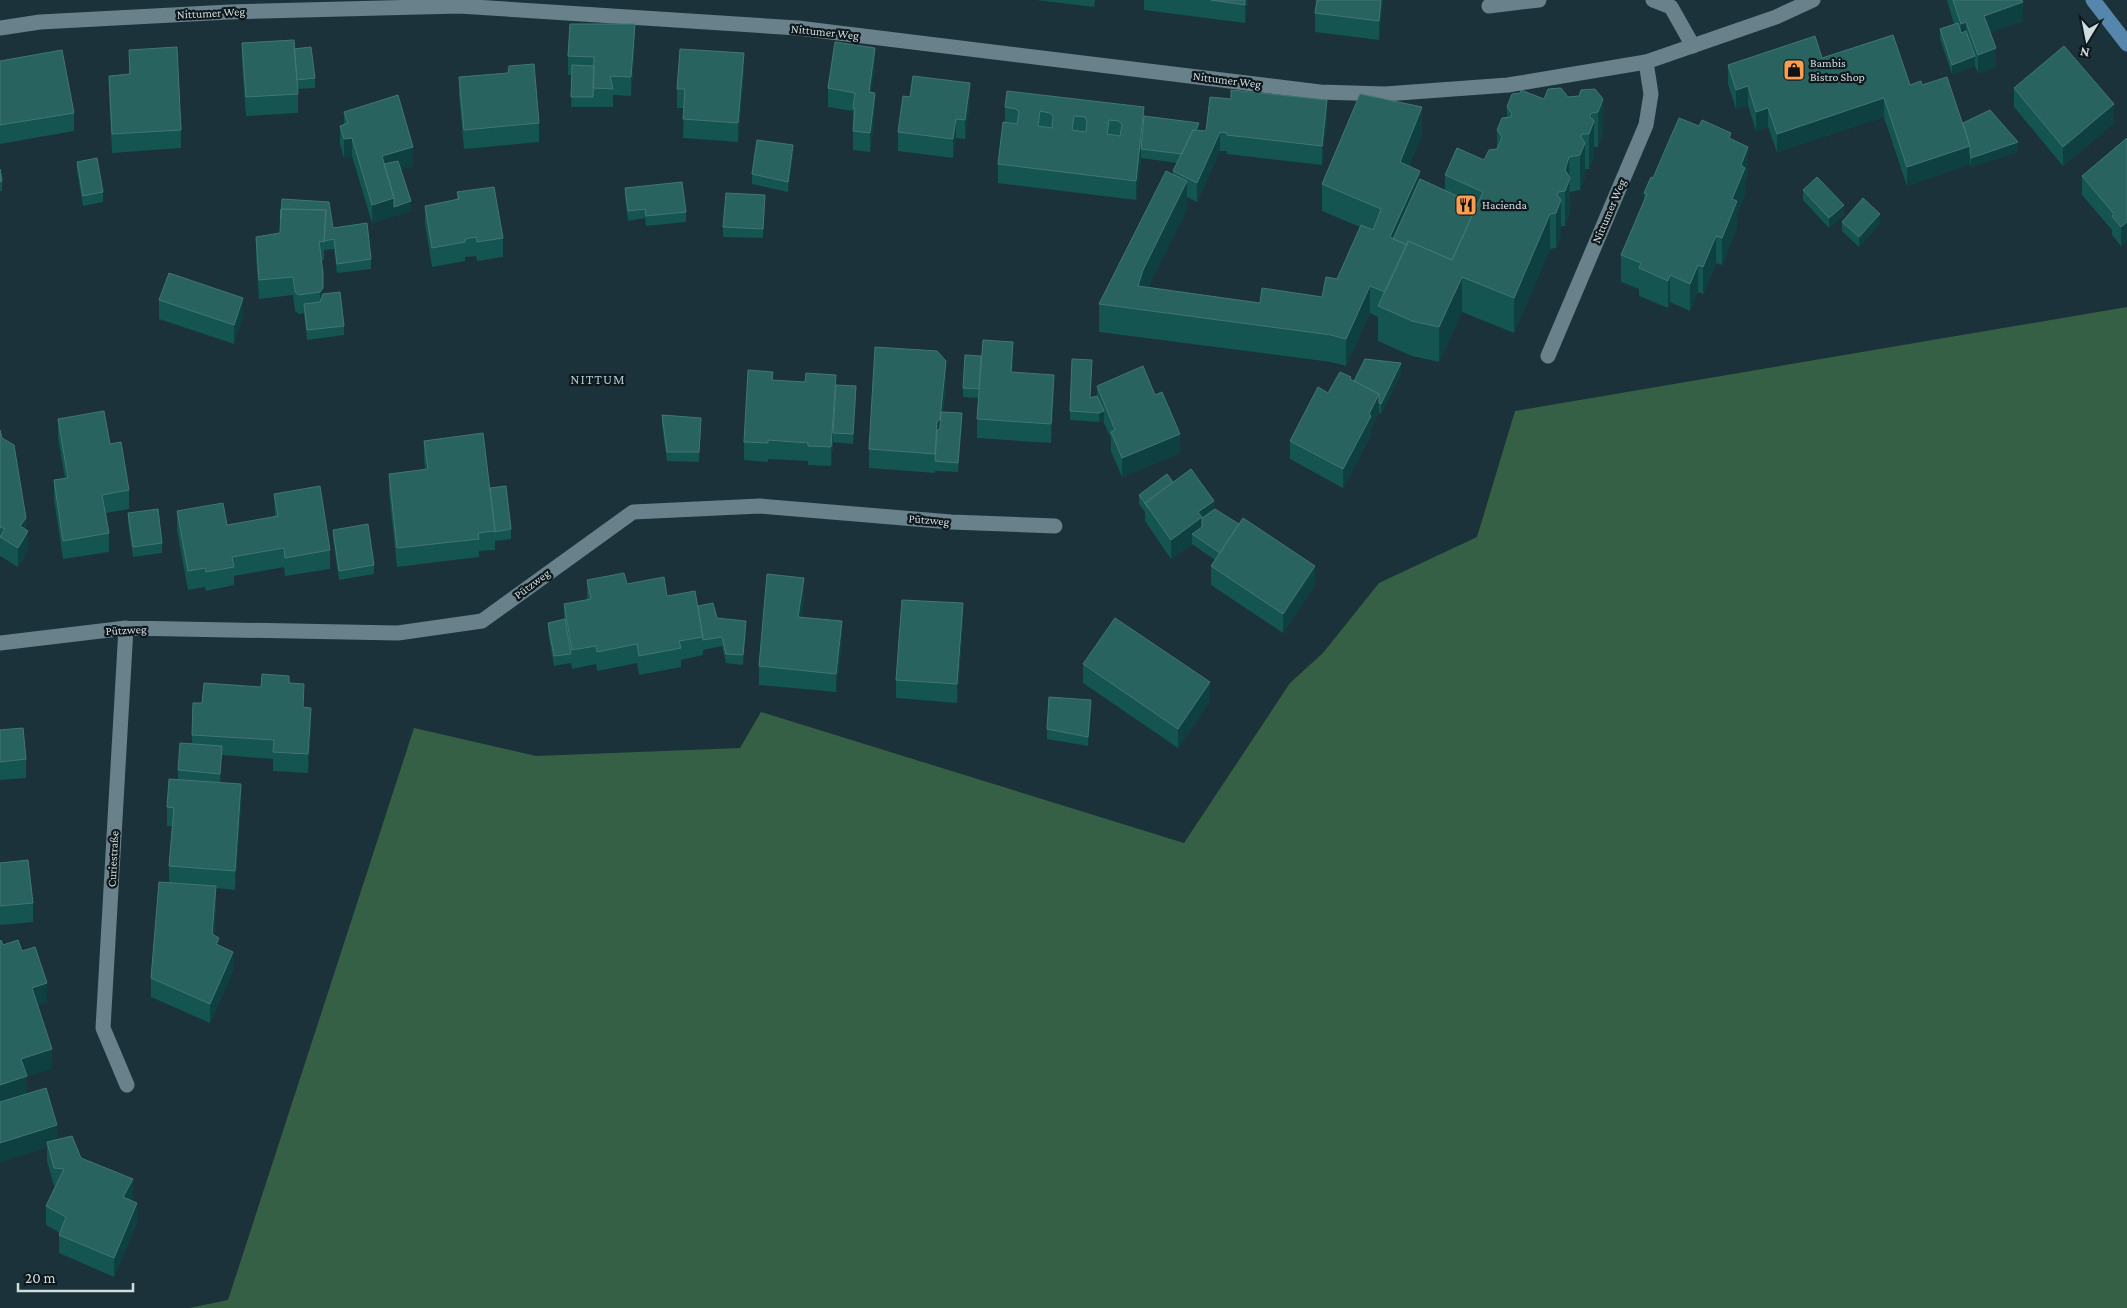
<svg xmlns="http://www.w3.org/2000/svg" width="2127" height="1308" font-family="'Crimson Pro',serif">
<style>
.green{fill:#366046}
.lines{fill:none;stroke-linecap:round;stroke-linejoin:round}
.lane{stroke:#68818a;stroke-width:15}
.street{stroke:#68818a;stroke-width:15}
.secondary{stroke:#5686ac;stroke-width:15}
.wall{fill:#145451}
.shaded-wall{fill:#0e4041}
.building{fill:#286360;stroke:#427674;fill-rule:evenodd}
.labels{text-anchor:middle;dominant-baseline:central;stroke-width:4.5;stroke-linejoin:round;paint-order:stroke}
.street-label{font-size:12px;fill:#cfdde1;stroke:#0e181c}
.poi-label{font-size:12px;fill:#cfdde1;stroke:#0e181c;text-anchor:start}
.neighbourhood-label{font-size:14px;letter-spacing:1px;fill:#aac5cf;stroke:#0e181c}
</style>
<rect width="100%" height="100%" fill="#1b323a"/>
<path class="green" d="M2127 307V1308H189L228 1300 414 728 536 756 740 748 761 712 1184 843 1290 683 1323 653 1379 583 1477 537 1515 411Z"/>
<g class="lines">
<path class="lane" d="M1653 0 1671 7 1693 46
M1489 6 1539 0"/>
<path class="street" d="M0 28 40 22 229 12 459 6 798 28 1320 92 1385 94 1508 85 1646 62 1776 17 1813 0
M1548 356 1646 125 1651 94 1646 62
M126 628 103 1028 127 1085
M0 643 126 628 398 633 482 621 633 512 760 506 951 522 1055 526"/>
<path class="secondary" d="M2093 0 2127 44"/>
</g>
<path class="wall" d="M1036 0H1095L1094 7Z
M1144 0H1248L1245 23 1144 10Z
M1317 0H1383L1379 40 1315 32V13Z
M1947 0H2022L2023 21 1990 32 1996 67 1978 73 1975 66 1952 74 1940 39V29L1954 24Z
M242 43 294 49 315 78V88L298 89V113L246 116 242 62Z
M635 43 631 96 613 95V107H571L572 75H568V56Z
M129 50 181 130V148L112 153 109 95V76L129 75Z
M1822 58 1910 85H1922L1963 123 2018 152 1971 167 1970 163V164L1907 186 1884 117 1777 152 1768 127 1756 131 1748 105 1736 109 1728 84V65Z
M0 61 74 113V131L0 144Z
M875 67 871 93 875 112 870 152 853 150V111L828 107V88Z
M744 72 738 142 683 138 684 108H677V89Z
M459 77 539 123V142L464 149 459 96Z
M2014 88 2114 123 2063 166 2014 107Z
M1595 89 1603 134 1598 147H1594V156L1589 169H1585V178L1580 190 1570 192V213L1565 226H1561V235L1556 248 1550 249 1514 333 1462 312 1439 362 1412 356 1378 341V317L1370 313 1346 366 1331 362 1099 332V304L1173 174V171L1177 163 1141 158 1136 200 998 183V164L1005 122V107L1144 116 1199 130 1206 131 1327 119 1322 165 1227 154V151H1220L1197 202 1187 197V209L1148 287 1260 303 1322 297 1337 279 1360 227 1322 211V184L1422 135 1409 166 1420 179 1445 191V175L1484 160 1497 149V130L1507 117V107L1544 99 1579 96Z
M970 102 965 139 956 138 953 158 898 151V132Z
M344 112 413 166 401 169 411 211 372 223 352 156 344 158 340 144V126L344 124Z
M2127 138V241L2121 246 2112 235V230L2082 195V176Z
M1731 139 1748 174 1745 181V195L1737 214V228L1722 265 1716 263 1703 294 1698 292 1690 311 1670 302 1668 308 1639 296V289L1621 282V255L1644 202V193L1653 178Z
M793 154 788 192 752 184V174Z
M77 162 103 192V202L83 206 77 171Z
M0 169 2 181V191H0Z
M625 188 686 212V222L646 226 645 218 628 221 625 197Z
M1803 190 1844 215 1829 228 1803 200Z
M457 192 503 238V257L477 261 476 256 465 257V261L432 267 425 224V206L457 199Z
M765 204 763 238 723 237V227Z
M1842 222 1880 223 1859 247 1842 231Z
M333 228 371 259V269L337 273 334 249 324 250V260H321L323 294 344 326V335L307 340 304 313 299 314 295 311 293 295 259 299 256 256V237Z
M159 300 243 316 234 344 159 319Z
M1013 361 1012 372 1054 394 1051 443 977 438V419L979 398 963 397V388Z
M1092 370 1090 397 1097 396V386L1180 453 1122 477 1111 451V438L1103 421 1099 422 1070 420V411Z
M1401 373 1381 414 1379 412 1371 428V435L1343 488 1290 459V441L1328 393 1351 380 1354 381Z
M946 379 943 412 962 422 958 472 935 471V467V473L869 468V449Z
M773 380 836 385 856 396 853 444 833 442 831 466 808 465V461L768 459V462L744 460V442Z
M662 415 701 428 699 462 667 461 662 425Z
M58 419 110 444 129 490V509L106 513 109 533V552L63 559 54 499V480L65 478 58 438Z
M0 430 26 529 28 549 18 567 0 556Z
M424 441 490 488 511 529V539L495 541V550L479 551V557L397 567 389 493V474L425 469 424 459Z
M1173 482 1214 509 1315 585 1283 633 1211 585V566L1215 560 1192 544 1171 559 1145 521V512L1139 504V495Z
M274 494 330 550V569L285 576 284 567 234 576V585L206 591 205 587 188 590 177 530V511L227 525 275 517Z
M128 513 162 543V553L133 557 128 523Z
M333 530 374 565V574L339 580 333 539Z
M587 580 627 584 667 596 698 606 717 618 746 630 743 665 726 663 722 646 703 650V655L681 660V667L639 675 637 663 597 671 596 664 572 669 571 662V663L554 666 548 632V623L564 620V604L587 600Z
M804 596 801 617 842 640 836 692 759 685V666Z
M963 622 957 703 896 698V680Z
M1083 664 1210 701 1178 748 1083 683Z
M289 683 304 708 311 727 308 773 273 771V759L222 755 220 783 241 803 235 890 216 888V905L214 935 233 971 210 1023 151 997V978L169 883V866L172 826H167V807L178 779V770L192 744V735L202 703 261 687Z
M1091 710 1088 746 1047 739V729Z
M0 730 26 759V778L0 780Z
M0 863 33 903V922L0 925Z
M0 941 3 945 22 951 47 1002 38 1005 52 1068 27 1076V1094L57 1140 81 1158 133 1198 131 1200 137 1222 114 1277 59 1253V1235L60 1233 46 1225V1206L55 1186H54L47 1161V1147L0 1162Z"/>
<path class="shaded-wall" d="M1245 0H1248L1245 23Z
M1381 0H1383L1379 40V21Z
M2023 2V21L1984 34V16Z
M1966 22V41L1961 43V24Z
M635 24V43L631 96V77Z
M875 48V67L869 111V92Z
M1996 48V67L1978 73V55Z
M744 53V72L738 142V123Z
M1975 56V66L1952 74V65Z
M970 83V102L965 139V120Z
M1748 86V105L1736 109V90Z
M875 93V112L870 152V133Z
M1884 98V117L1777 152V134Z
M1603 99V134L1598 147V112Z
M1327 100V119L1322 165V146Z
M2114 104V123L2063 166V147Z
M1144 107V126L1141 149V158L1136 200V181Z
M1422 107V135L1400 189V162Z
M1768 108V127L1756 131V112Z
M1592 113V128L1594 121V156L1589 169V134L1590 116Z
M956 119V138L953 158V139Z
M1199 123V132L1183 154Z
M1220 132V151L1197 202V183Z
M1582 134V149L1585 143V178L1580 190V155L1581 137Z
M352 138V156L344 158V139Z
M2018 142V152L1971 167V158Z
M793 145V154L788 192V182Z
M1970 146V164L1907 186V167Z
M413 147V166L384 174 382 156Z
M1748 147V174L1745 181V195L1737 214V228L1722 265V238L1741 165Z
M1569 157 1570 213 1565 226V170Z
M1420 171V198L1390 246V237Z
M1187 181V209L1143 297 1138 286 1143 270Z
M1558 192V207L1561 200V235L1556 248V213Z
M765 195V204L763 238V229Z
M394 198 411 201V211L372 223V205Z
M1844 205V215L1829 228V218Z
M1550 214V249L1514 333V298Z
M1880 214V223L1859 247V237Z
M2127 222V241L2121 246V227Z
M1716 236V263L1703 294V267Z
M1698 265V292L1690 311V284Z
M1670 275V302L1668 308V281Z
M1462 277V312L1439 362V327Z
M1370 286V313L1346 366V339Z
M323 288V307L320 311V292Z
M243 298V316L234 344V325Z
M1013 342V361L1011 391V372Z
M946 361V379L940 438 935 461V473V454L937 422Z
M1401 363V373L1381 414V404Z
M836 375V394L833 433 831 466V447Z
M1054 375V394L1051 443V424Z
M856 386V396L853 444V434Z
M1379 394V413L1371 428V435L1343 488V469Z
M1104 411V421L1099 422V413Z
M962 413V422L958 472V463Z
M701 418V428L699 462V452Z
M1180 434V453L1122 477V458Z
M1214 501V519L1192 534V544L1171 559V540L1198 512Z
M26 518V534L28 531V549L18 567V548L20 526Z
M1315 566V585L1283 633V614Z
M804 578V596L798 636V617Z
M963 603V622L957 703V684Z
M746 621V630L743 665V655Z
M842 621V640L836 692V674Z
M1210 682V701L1178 748V729Z
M1091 700V710L1088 746V737Z
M311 708V727L308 773V754Z
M222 746V756L220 783V774Z
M241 784V803L235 890V871Z
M216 886V905L212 953V934Z
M219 938V956L216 944Z
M233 952V971L210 1023V1004Z
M47 983V1002L32 1007V988Z
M52 1049V1068L21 1078V1059Z
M27 1076V1095L0 1104V1085Z
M57 1125V1144L47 1142V1147L0 1162V1143Z
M133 1179V1198L123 1215V1197Z
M137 1203V1222L114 1277V1258Z"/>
<path class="building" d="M1211 0H1245V5Z
M1317 0H1381L1379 21 1315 13Z
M1953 0H2022L2023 2 1984 16 1996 48 1978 55 1966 22 1961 24Z
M1958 23 1961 33 1966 31 1975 56 1952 65 1940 29Z
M570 24H635L631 77 610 76 613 89 593 88 594 57 568 56Z
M1893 35 1910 85 1921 81 1922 85 1947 77 1970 146 1907 167 1884 98 1777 134 1768 108 1756 112 1748 86 1736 90 1728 65 1815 36 1822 58Z
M294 40 298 94 246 97 242 43Z
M835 42 875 48 869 92 875 93 870 133 853 131 855 109 853 108 855 93 828 88Z
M2064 46 2114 104 2063 147 2014 88Z
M177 47 181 130 112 134 109 76 130 74 129 50Z
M311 47 315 78 297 80 294 49Z
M680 49 744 53 738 123 683 119 685 89H677Z
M62 50 74 113 0 125V61Z
M534 64 539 123 464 130 459 77 508 73 509 66Z
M572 65 594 66 593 97H571Z
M913 76 970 83 965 120 956 119 953 139 898 132 903 96 910 97Z
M1561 88 1568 97 1579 96 1581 90 1595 89 1603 99 1598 112 1592 113 1590 116 1594 121 1589 134H1582L1581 137 1585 143 1580 155 1569 157 1565 170 1570 178 1565 191 1558 192 1557 195 1561 200 1556 213 1550 214 1514 298 1462 277 1439 327 1412 321 1378 306 1408 241 1452 260 1483 192 1445 175 1457 148 1484 160 1489 150 1497 149 1502 137 1497 130 1502 118 1511 117 1512 114 1507 107 1512 94 1520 93 1521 90 1544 99 1548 89Z
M1231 90 1327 100 1322 146 1227 135V133L1220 132 1197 183 1173 171 1193 130 1206 131 1210 97 1231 99Z
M1007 91 1144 107 1136 181 998 164 1003 122 1017 124 1019 112 1016 109 1005 107ZM1040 111 1050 113 1053 116 1052 128 1038 126ZM1074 116 1085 117 1087 121 1086 132 1072 130ZM1109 120 1119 121 1122 125 1120 136 1107 134Z
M1360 94 1422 107 1400 162 1420 171 1390 237 1407 245 1385 292 1370 286 1346 339 1331 335 1099 304 1166 171 1187 181 1143 270 1138 286 1260 303 1262 288 1322 297 1326 277 1337 279 1361 225 1373 230 1381 209 1322 184Z
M398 95 413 147 382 156 394 198 372 205 352 138 344 139 340 126 348 123 344 112Z
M1990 110 2018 142 1971 158 1970 153V146L1963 123Z
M1144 116 1199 123 1196 130H1193L1182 154 1141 149Z
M1679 118 1699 126 1702 120 1731 133 1729 138 1748 147 1741 165 1745 168 1732 199 1737 201 1722 238 1716 236 1703 267 1698 265 1690 284 1670 275 1668 281 1639 268 1641 263 1621 255 1647 194 1644 193 1651 177 1653 178Z
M2127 138V222L2121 227 2112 216 2114 214 2082 176Z
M757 140 793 145 788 182 752 174Z
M97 158 103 192 83 196 77 162Z
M398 161 411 201 394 207V198L384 164Z
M0 169 2 181 0 182Z
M1817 177 1844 205 1829 218 1803 190Z
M1420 179 1477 205 1452 260 1408 241 1407 245 1393 239Z
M682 182 686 212 646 216 645 209 628 211 625 188Z
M494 187 503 238 477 242 476 237 465 239V242L432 248 425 206 459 199 457 192Z
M726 193 765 195 763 229 723 227Z
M1863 198 1880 214 1859 237 1842 222Z
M282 199 329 202 333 228 367 223 371 259 337 264 334 239 324 241 326 210 281 209V218Z
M281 209 326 210 324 242 319 241 323 273V288L320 292 299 295 295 292 293 277 259 280 256 237 280 233Z
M169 273 243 298 234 325 159 300Z
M340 292 344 326 307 330 304 304 320 302 323 294Z
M983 340 1013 342 1011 372 1054 375 1051 424 977 419Z
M875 347 937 351 946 361 940 419 937 422 935 454 869 449Z
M965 355 981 356 979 389 963 388Z
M1072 359 1092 360 1090 398 1097 396 1104 411 1099 413 1070 411Z
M1365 359 1401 363 1381 404 1379 403V394L1354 381Z
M1143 366 1155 395 1162 392 1180 434 1122 458 1111 432 1115 430 1097 386Z
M748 370 773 372 772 380 805 382 806 373 836 375 831 447 808 446V443L768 440V443L744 442Z
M1340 372 1351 377 1350 379 1379 394 1369 414 1371 416 1343 469 1290 441 1318 387 1328 393Z
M836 385 856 386 853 434 833 433Z
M104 411 110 444 121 442 129 490 102 495 109 533 63 541 54 480 68 478 58 419Z
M941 412 962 413 958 463 935 461 937 431 940 428Z
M662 415 701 418 699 452H667Z
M0 430 2 438 14 445 26 518 20 526 28 531 18 548 0 537 5 529 0 527Z
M483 433 495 531 478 533 479 539 397 548 389 474 428 469 424 441Z
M1191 469 1214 501 1198 512 1202 517 1171 540 1145 503Z
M1167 474 1173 482 1145 503 1149 509 1139 495Z
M320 486 330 550 285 558 284 548 232 557 234 567 206 572 205 568 188 571 177 511 223 503 227 525 278 516 274 494Z
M506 486 511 529 494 532 495 531 490 488Z
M158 509 162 543 133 547 128 513Z
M1215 509 1239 524 1220 553 1192 534 1202 527V518Z
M1243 518 1315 566 1283 614 1211 566Z
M368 524 374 565 339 571 333 530Z
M624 573 627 584 664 577 667 596 695 591 703 637 679 641 681 648 639 656 637 644 597 652 596 646 572 650 564 604 591 599 587 580Z
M767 574 804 578 798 617 842 621 836 674 759 666Z
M902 600 963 603 957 684 896 680Z
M713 603 717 618 746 621 743 655 726 654 722 637 703 640 698 606Z
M1115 618 1210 682 1178 729 1083 664Z
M565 619 571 654 554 656 548 623Z
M262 674 289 676V683L304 684 303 707 311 708 308 754 273 752 274 740 192 735 193 703H202L204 683 261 687Z
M1049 697 1091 700 1088 737 1047 729Z
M23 728 26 759 0 762V730Z
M180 743 222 746 220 774 178 770Z
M169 779 241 784 235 871 169 866 174 808 167 807Z
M28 860 33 903 0 906V863Z
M159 882 216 886 212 934 219 938 216 944 233 952 210 1004 151 978Z
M1 940 3 945 18 940 22 951 35 947 47 983 32 988 52 1049 21 1059 27 1076 0 1085V941Z
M46 1088 57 1125 0 1143V1102Z
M72 1136 81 1158 133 1179 123 1197 137 1203 114 1258 59 1235 66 1217 46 1206 64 1169 54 1168 47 1142Z"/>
<defs>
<g id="shop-square" transform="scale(1.125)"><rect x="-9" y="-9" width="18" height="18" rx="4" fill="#fb9e51" stroke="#0e181c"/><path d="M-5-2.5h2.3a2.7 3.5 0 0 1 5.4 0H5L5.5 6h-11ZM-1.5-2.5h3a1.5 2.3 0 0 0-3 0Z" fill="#111"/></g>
<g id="restaurant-square" transform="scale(1.125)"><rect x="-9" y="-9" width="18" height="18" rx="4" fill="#fb9e51" stroke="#0e181c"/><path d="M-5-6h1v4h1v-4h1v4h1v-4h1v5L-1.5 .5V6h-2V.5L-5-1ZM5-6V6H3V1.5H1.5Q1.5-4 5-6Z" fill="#111"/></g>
</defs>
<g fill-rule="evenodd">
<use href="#shop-square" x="1794" y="70"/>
<use href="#restaurant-square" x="1466" y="205"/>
</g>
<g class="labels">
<g class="street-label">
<text transform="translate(211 13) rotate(-3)">Nittumer Weg</text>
<text transform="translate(825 32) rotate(6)">Nittumer Weg</text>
<text transform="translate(1227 80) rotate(7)">Nittumer Weg</text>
<text transform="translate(1609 211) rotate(-67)">Nittumer Weg</text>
<text transform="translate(929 520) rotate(5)">Pützweg</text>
<text transform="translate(532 584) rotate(-37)">Pützweg</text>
<text transform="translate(126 630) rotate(-3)">Pützweg</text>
<text transform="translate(113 859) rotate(-87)">Curiestraße</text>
</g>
<g class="poi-label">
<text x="1810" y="63">Bambis<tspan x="1810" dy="14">Bistro Shop</tspan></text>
<text x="1482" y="205">Hacienda</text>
</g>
<g class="neighbourhood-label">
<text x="598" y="379">NITTUM</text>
</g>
</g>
<g transform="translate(2087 40) rotate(190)" stroke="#0e181c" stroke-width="4" paint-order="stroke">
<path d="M0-4L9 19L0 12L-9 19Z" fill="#cfdde1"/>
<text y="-8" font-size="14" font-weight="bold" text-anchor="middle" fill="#cfdde1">N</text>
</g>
<path d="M18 1283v8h115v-8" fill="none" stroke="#cfdde1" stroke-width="2.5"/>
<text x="25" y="1283" font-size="15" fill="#cfdde1" stroke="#0e181c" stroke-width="4" paint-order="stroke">20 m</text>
</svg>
